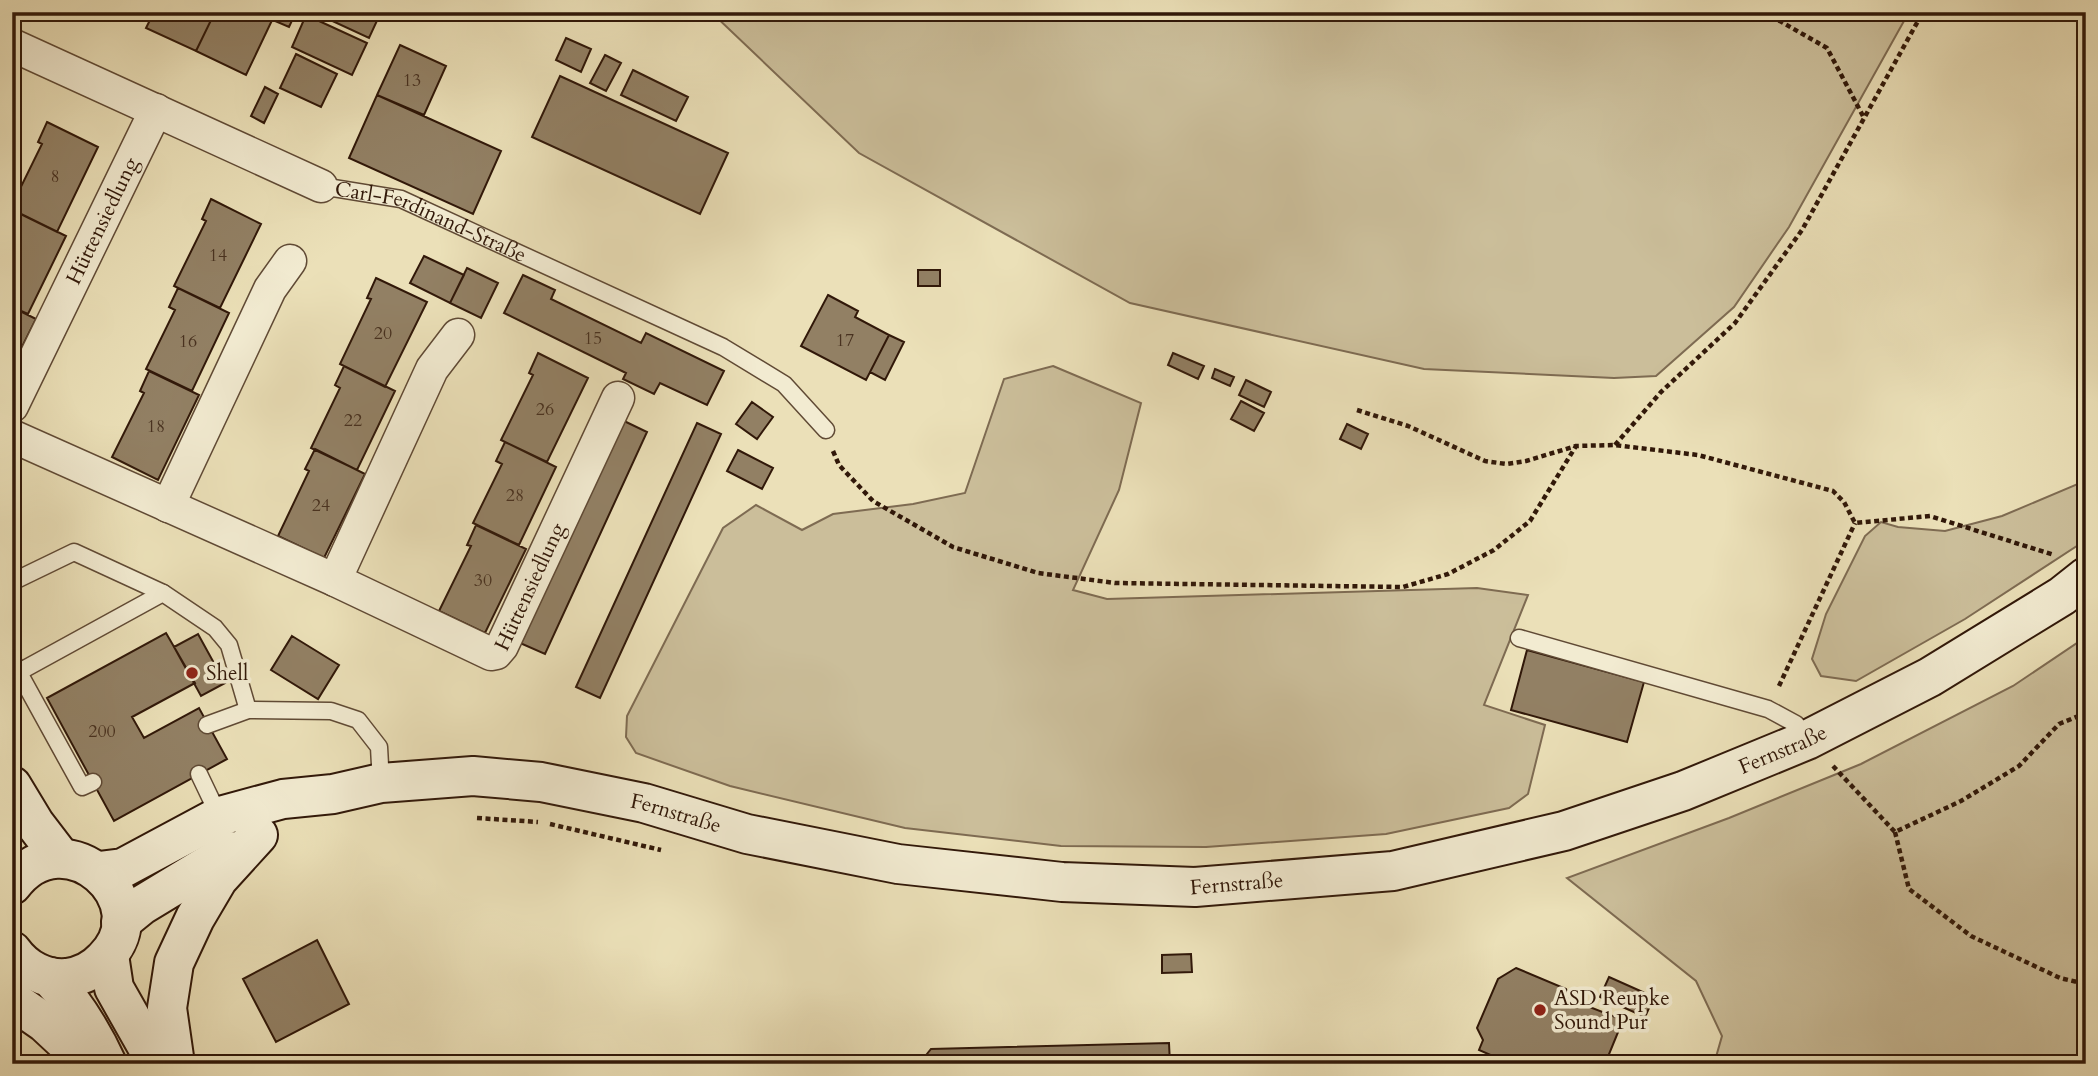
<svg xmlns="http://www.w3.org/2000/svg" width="2098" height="1076" font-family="Cardo,serif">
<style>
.green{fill:#cbbe9a;stroke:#7e6b52;stroke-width:2}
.building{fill:#928064;stroke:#311809;stroke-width:2}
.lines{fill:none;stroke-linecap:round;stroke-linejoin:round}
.lane-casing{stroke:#604a35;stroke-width:19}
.street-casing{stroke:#604a35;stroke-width:35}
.secondary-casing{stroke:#311809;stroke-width:42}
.path{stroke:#311809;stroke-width:4.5;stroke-dasharray:5 3.5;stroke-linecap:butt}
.lane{stroke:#f2ebd1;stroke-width:16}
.street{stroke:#f2ebd1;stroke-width:32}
.secondary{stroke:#f2ebd1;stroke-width:38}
.poi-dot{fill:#8f2418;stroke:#f2ebd1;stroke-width:2.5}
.labels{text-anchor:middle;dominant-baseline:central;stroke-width:7;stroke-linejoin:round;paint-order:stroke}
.number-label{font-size:18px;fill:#493220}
.street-label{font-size:21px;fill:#311809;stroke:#f2ebd1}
.poi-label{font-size:21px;fill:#311809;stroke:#f2ebd1;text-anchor:start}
</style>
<rect width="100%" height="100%" fill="#ebe0b8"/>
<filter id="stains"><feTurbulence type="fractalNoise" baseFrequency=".00286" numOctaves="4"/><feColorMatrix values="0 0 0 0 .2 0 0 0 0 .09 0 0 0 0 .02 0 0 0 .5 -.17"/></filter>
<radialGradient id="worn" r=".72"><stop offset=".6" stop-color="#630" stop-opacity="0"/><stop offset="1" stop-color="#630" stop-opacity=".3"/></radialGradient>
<path class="green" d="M711 12H1909L1789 227 1734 307 1656 376 1614 378 1424 369 1130 303 859 153Z
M1053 366 1141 403 1119 490 1073 590 1107 599 1477 588 1528 595 1484 705 1545 725 1528 794 1509 808 1386 834 1206 847 1061 846 905 828 730 786 636 753 626 737 627 716 723 528 756 505 802 530 833 514 913 504 965 493 1004 379Z
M2086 478V540L1965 619 1856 681 1821 676 1812 659 1826 614 1865 536 1881 522 1898 527 1945 531 2002 516 2078 484Z
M2086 637V1064H1714L1722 1036 1696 981 1567 878 1729 818 1861 764 2013 686Z"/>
<path class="building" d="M154 12H215L196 51 146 28Z
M215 12H270L275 14 246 75 196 51Z
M279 12H296L289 27 275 21Z
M313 12H381L369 38Z
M306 15 367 43 352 75 292 47Z
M566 38 591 49 581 72 556 60Z
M400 45 446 66 424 115 377 95Z
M296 54 337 74 321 107 280 88Z
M605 55 621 63 606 91 590 83Z
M633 70 688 97 676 121 621 95Z
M560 76 728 153 700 214 532 137Z
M265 87 278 94 264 123 251 116Z
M377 95 501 151 473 214 349 158Z
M47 122 98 147 57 232 12 210V205L42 144 38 142Z
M211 199 261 224 220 308 174 286 206 221 202 219Z
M15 211 66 236 28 314 12 307V216Z
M424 256 464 275 450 303 410 283Z
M467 268 498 283 481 318 450 303Z
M918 270H940V286H918Z
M523 275 555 290 551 299 641 343 646 333 724 371 707 405 660 383 654 394 623 379 626 373 504 313Z
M376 278 427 302 385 387 340 364 371 299 367 298Z
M178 288 229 313 192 391 146 369 175 310 169 307Z
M828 295 858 311 855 317 889 335 866 380 801 346Z
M12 307 36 319 12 367Z
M889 335 904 342 885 380 870 372Z
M538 353 588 378 547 462 501 440 533 375 529 373Z
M1173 353 1204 366 1198 379 1168 365Z
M344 366 395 391 357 470 311 448 340 388 335 385Z
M1215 369 1234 377 1230 386 1212 378Z
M149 371 199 395 158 480 112 457 144 393 140 391Z
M1246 380 1271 392 1264 407 1239 395Z
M1241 401 1264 413 1254 431 1231 419Z
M752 402 773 417 757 439 736 424Z
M622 420 647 432 545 654 520 643Z
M697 423 721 434 600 698 576 687Z
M1347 424 1368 434 1361 449 1340 439Z
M505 442 556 467 519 545 473 523 502 464 496 461Z
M315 449 365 474 324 558 278 536 309 471 305 469Z
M738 450 773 468 762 489 727 471Z
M476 525 526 549 485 633 439 611 471 546 467 545Z
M166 633 195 683 132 717 144 738 199 708 227 759 114 821 47 698Z
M198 634 225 683 201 696 174 647Z
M292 636 339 665 318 699 271 670Z
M1527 650 1644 682 1627 742 1511 710Z
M317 940 349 1004 276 1042 243 979Z
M1191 954 1192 972 1162 973V955Z
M1516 968 1566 989 1569 999 1623 1020 1605 1064H1511L1479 1050 1483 1040 1477 1028 1498 979Z
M1609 977 1654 997 1645 1017 1600 997Z
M1169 1043 1170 1064H919L931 1049Z
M392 1057 395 1064H379Z"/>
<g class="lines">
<g class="lane-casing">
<g id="lane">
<path id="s1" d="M321 186 401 199 723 347 784 384 826 430"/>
<path d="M12 582 74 552 163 593"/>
<path d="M1519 638 1768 709 1796 724 1806 739"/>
<path d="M12 660 82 787 93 782"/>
<path d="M19 672 163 593 215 628 229 645 248 710"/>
<path d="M207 725 248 710 331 711 358 720 379 747 381 783"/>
<path d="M199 774 219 816"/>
</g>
</g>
<g class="street-casing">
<g id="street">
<path d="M12 45 321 186"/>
<path id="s2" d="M12 406 156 110"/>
<path id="s3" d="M12 436 335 580 491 654 496 653 502 646 618 398"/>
<path d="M168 506 270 289 290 261"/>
<path d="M335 580 432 369 458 335"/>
</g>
</g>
<g class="secondary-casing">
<g id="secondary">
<path d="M12 786 35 824 61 858"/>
<path id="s4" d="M99 871 123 868 220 816 283 799 333 794 381 783 473 776 541 782 644 803 747 834 898 864 1062 882 1195 887 1393 871 1564 831 1683 791 1807 740 1930 677 2062 596 2086 577"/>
<path d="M12 885C65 814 162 903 104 959 94 970 82 976 67 978 45 980 25 969 12 951"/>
<path d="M121 922 142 905 231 851"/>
<path d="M109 955 114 988 157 1064"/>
<path d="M50 977C74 1003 92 1031 107 1064"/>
<path d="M12 1000 45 1023 89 1064"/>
<path d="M175 1064 167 1008 174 963 195 918 218 879 258 835"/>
</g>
</g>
<path class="path" d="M1764 12 1827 48 1863 116
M1357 410 1408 426 1485 461 1506 464 1526 461 1576 446 1614 445 1698 455 1833 491 1844 502 1855 523 1930 516 2054 555
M1615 445 1661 392 1735 323 1802 230 1923 12
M833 451 839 465 873 501 953 547 1038 573 1115 583 1403 587 1448 574 1494 550 1530 521 1576 446
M1779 686 1855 523
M1833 766 1895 832 1961 801 2019 766 2059 724 2086 713
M477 818 538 822
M550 824 661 850
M1895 832 1909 889 1971 936 2060 978 2086 984"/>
<use href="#lane" class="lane"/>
<use href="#street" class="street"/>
<use href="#secondary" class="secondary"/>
</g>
<g class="poi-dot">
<circle cx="192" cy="673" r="7"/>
<circle cx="1540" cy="1010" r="7"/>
</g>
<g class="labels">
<g class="number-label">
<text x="412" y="80">13</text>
<text x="55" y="176">8</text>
<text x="218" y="255">14</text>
<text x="383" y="333">20</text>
<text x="593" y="338">15</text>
<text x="845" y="340">17</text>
<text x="188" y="341">16</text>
<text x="545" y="409">26</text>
<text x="353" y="420">22</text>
<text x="156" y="426">18</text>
<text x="515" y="495">28</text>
<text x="321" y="505">24</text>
<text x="483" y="580">30</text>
<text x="102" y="731">200</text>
</g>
<g class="street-label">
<text stroke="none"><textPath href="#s2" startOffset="206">Hüttensiedlung</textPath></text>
<text stroke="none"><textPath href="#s1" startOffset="116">Carl-Ferdinand-Straße</textPath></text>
<text stroke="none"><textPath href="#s3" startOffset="606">Hüttensiedlung</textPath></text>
<text stroke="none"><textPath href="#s4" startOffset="1732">Fernstraße</textPath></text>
<text stroke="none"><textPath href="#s4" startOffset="598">Fernstraße</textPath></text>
<text stroke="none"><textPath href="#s4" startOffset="1166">Fernstraße</textPath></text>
</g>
<g class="poi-label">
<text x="206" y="673">Shell</text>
<text x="1554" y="998">ASD Reupke<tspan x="1554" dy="24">Sound Pur</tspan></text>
</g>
</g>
<rect width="2098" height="1076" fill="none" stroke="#ebe0b8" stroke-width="42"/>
<rect x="14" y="14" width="2070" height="1048" fill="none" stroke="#311809" stroke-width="3.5"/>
<rect x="21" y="21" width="2056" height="1034" fill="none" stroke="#311809" stroke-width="2"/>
<rect width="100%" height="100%" filter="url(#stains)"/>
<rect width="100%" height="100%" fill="url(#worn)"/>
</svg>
